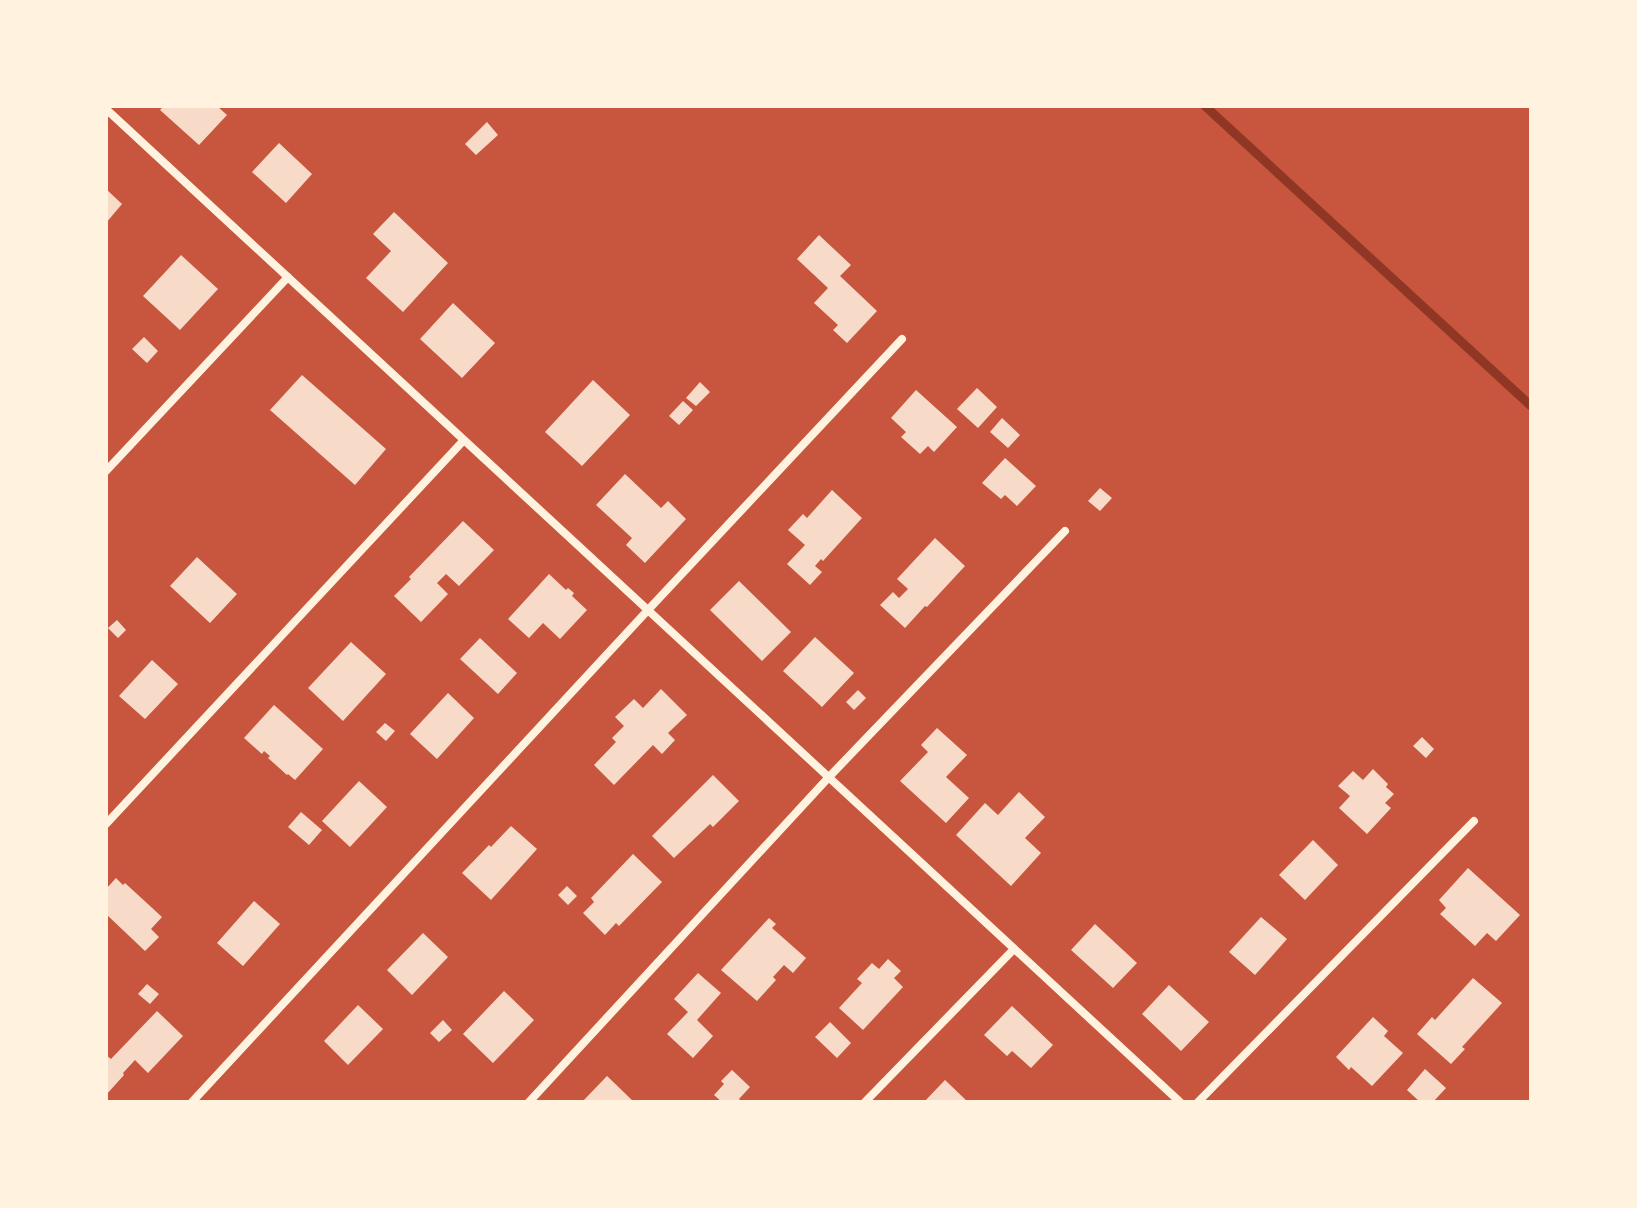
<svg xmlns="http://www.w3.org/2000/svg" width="1637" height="1208" font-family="Manrope,sans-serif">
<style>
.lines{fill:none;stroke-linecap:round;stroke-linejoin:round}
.stream{stroke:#8f3625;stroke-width:9}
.building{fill:#f7dbc8}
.minor{stroke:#fff3e0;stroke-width:8}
</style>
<rect width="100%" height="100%" fill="#c8553d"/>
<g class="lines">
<path class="stream" d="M1205 106 1531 406"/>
</g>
<path class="building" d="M164 106H217L227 115 199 145 160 110Z
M487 122 498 135 476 155 465 144Z
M279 143 312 174 286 203 252 172Z
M106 189 122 204 106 223Z
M394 212 448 263 403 312 366 278 391 251 373 234Z
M819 235 851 265 840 276 877 311 847 343 833 330 838 325 814 303 828 288 797 259Z
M181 255 218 289 180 330 143 296Z
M453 303 495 343 462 378 420 339Z
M144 337 158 351 147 363 132 349Z
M302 375 386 449 355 485 270 410Z
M593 380 630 415 582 466 545 432Z
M700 382 710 392 696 406 686 398Z
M977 388 997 407 978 428 957 409Z
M916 390 957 427 934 452 928 446 920 454 901 437 906 432 891 418Z
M683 401 693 410 679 425 669 416Z
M1002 418 1020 435 1008 448 990 432Z
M1005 458 1036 486 1017 506 1005 495 1001 499 982 483Z
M625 474 661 508 668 501 686 519 645 563 626 545 632 538 596 505Z
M1100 488 1112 498 1100 511 1088 501Z
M832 490 862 518 823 561 821 559 815 566 822 572 810 585 787 564 805 545 788 530 803 514 807 518Z
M463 521 494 550 459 586 446 574 437 583 448 594 421 622 394 596 411 579 409 577Z
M935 538 965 566 927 607 925 606 905 628 880 605 893 592 899 598 908 589 897 579Z
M197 557 237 594 210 623 170 586Z
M549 574 566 590 568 588 574 593 572 596 587 610 560 639 543 623 529 638 508 619Z
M739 581 791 632 762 661 710 610Z
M117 620 126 630 118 638 108 628Z
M815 637 854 673 822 707 783 671Z
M480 638 517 673 498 694 460 659Z
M351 642 386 674 343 721 308 688Z
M152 660 178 684 145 719 119 696Z
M661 689 687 715 668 733 675 740 662 754 653 745 614 785 594 765 616 742 612 738 624 726 615 717 634 699 643 708Z
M858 690 866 698 854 710 846 702Z
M448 693 474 718 437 759 410 734Z
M274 705 323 749 295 780 288 774 287 775 268 758 270 756 264 751 262 754 244 738Z
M385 723 395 731 386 741 376 732Z
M937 728 967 755 946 777 969 798 946 823 900 781 928 752 921 745Z
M1422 737 1434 749 1426 758 1413 746Z
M1373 769 1388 784 1386 787 1394 794 1385 803 1391 808 1367 834 1339 808 1350 796 1338 786 1353 771 1363 780Z
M713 775 739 801 713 827 710 824 674 858 652 836Z
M359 781 387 807 350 847 322 821Z
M1019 792 1045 817 1025 838 1041 853 1011 886 956 835 985 803 998 815Z
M301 812 322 830 309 845 288 827Z
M511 826 537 849 491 900 462 873 489 845 491 847Z
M1313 840 1338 865 1305 900 1279 875Z
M633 854 662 882 619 926 616 923 605 935 583 913 594 902 591 898Z
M1468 868 1520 915 1496 941 1487 933 1475 946 1440 914 1446 908 1439 900Z
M116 878 123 885 125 883 162 917 151 929 159 937 145 951 106 914V889Z
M567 886 577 896 568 905 558 895Z
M254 901 280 924 243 966 217 943Z
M1261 917 1287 939 1255 975 1229 952Z
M769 918 776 924 772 928 806 958 793 973 784 965 773 977 776 980 757 1001 721 970Z
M1095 924 1137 963 1113 988 1071 950Z
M423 933 448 957 412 995 387 970Z
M888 959 901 971 894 978 903 987 863 1030 839 1008 862 983 857 979 872 963 879 969Z
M698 973 721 993 697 1020 713 1036 693 1058 667 1034 688 1012 674 999Z
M1473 978 1502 1003 1462 1047 1465 1049 1451 1064 1417 1034 1432 1017 1435 1020Z
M147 984 159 994 150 1004 138 994Z
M1169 985 1209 1022 1181 1051 1142 1014Z
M504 991 534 1020 493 1063 463 1034Z
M358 1005 383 1029 348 1065 324 1041Z
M1012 1006 1053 1045 1031 1068 1012 1051 1007 1056 984 1035Z
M157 1011 183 1036 148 1073 135 1060 123 1073 124 1075 106 1095V1055L111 1059Z
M1373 1017 1388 1031 1384 1036 1403 1053 1372 1086 1351 1067 1349 1070 1336 1057Z
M443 1020 452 1030 439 1042 430 1033Z
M830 1022 851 1043 837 1058 815 1037Z
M1425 1069 1446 1088 1433 1102H1420L1407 1090Z
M732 1070 750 1087 739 1099 742 1102H722L714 1095 724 1084 721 1081Z
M607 1076 634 1102H582Z
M945 1080 968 1102H924Z"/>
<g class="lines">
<path class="minor" d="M106 109 1180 1102
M106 471 288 277
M106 824 464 440
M192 1102 648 610 902 339
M529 1102 829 777 1065 531
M865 1102 1014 949
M1198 1102 1474 821"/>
</g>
<rect width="1637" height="1208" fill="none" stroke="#fff3e0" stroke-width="216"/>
</svg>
